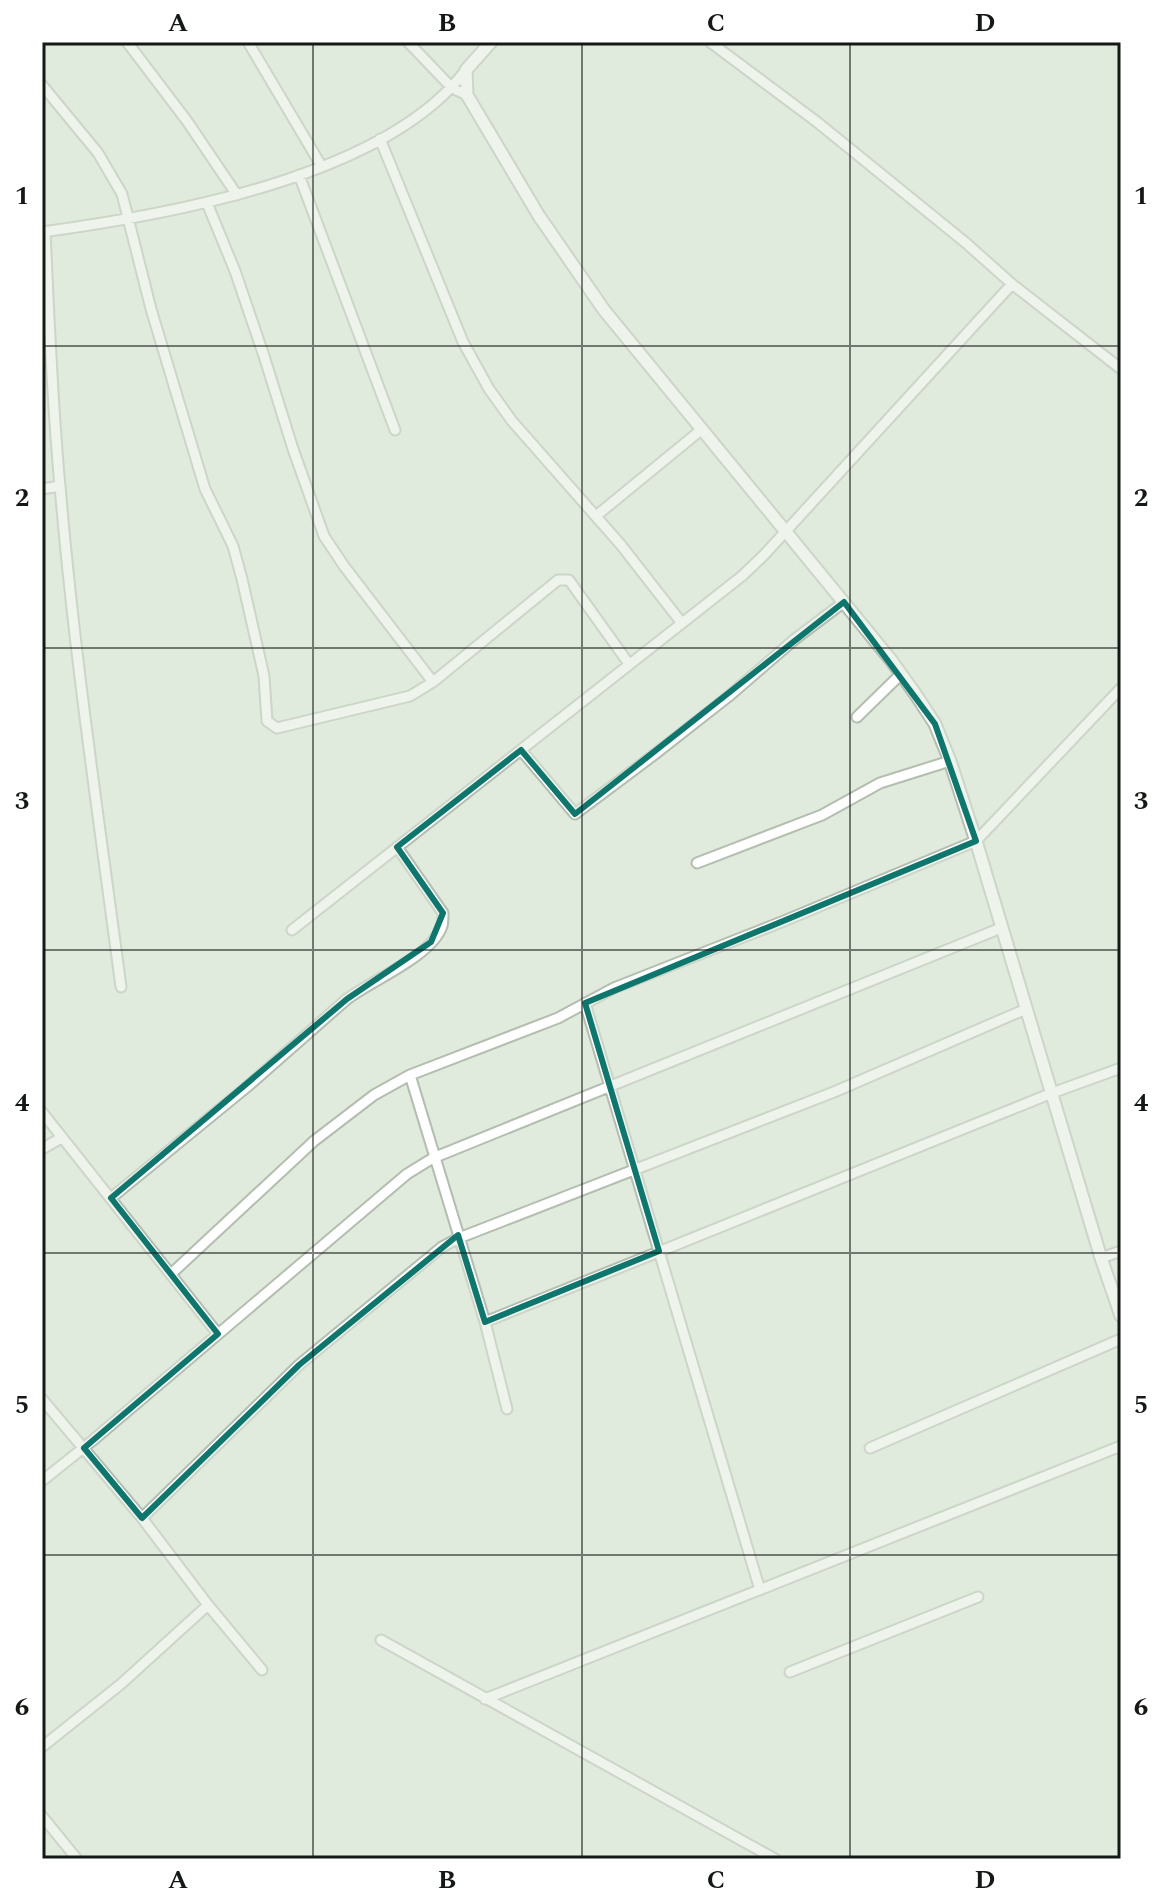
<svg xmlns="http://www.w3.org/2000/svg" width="1163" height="1901" font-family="Spectral,serif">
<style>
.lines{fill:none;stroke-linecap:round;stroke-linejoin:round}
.minor-casing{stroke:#b3bdb0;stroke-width:13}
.tertiary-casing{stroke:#b3bdb0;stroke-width:15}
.minor{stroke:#fff;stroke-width:9}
.tertiary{stroke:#fff;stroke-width:11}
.marked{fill:none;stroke:#0f766e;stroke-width:6;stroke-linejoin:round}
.grid{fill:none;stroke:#151915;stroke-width:2;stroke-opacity:0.55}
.neatline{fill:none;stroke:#151915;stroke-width:3}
.grid-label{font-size:26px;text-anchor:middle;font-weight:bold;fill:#151915}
</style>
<rect width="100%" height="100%" fill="#e0eadd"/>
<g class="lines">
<g class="minor-casing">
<path id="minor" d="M127 42 187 121 237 195
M248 42 322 167
M408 42 452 88 467 95
M710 42 817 122 966 243 1012 284 1121 369
M42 85 98 153 122 194 151 309 205 489 233 546 242 579 264 676 267 721 277 728 410 696 433 682 558 580H569L629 664
M380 139 463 342 489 389 512 421 621 545 681 622
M299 175 395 430
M207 203 235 271 264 356 293 449 324 536 344 566 433 682
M42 232C168 215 385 177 466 70
M45 232C49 316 52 402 60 486 74 654 99 820 121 987
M42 489 60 486
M596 516 701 430
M857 717 901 674
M521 750 575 814 655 754 729 696 795 639 844 602
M697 863 822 815 880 783 950 761
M292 930 742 576 764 555 1012 284
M585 1003 760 1590
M410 1075 485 1322 507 1409
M42 1112 218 1334
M42 1149 61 1138
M111 1198 248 1086 347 999C372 980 432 956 442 926 443 924 443 915 443 913L397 847
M1101 1258 1121 1251
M171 1274 314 1141 374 1095 410 1075 558 1018 614 988 784 921 976 841 1121 688
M485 1322 1052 1093 1121 1068
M42 1399 142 1518 208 1605 262 1670
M870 1448 1121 1339
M42 1481 92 1441 407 1174 433 1158 1001 928
M142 1518 299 1365 442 1247 459 1238 834 1092 1026 1009
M381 1640 775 1859
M790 1672 978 1597
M485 1699 1121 1446
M42 1747 121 1684 208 1605
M42 1816 77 1859"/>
</g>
<g class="tertiary-casing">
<path id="tertiary" d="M491 42 466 70 467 95 539 216 604 310 891 660 916 695 935 724 950 761 976 841 1101 1258 1121 1316"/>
</g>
<use href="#minor" class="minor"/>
<use href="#tertiary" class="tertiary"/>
</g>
<path d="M0 0H1163V1901H0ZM844 602 935 724 976 841 585 1003 659 1251 485 1322 458 1235 299 1365 142 1518 84 1448 218 1334 111 1198 347 999 431 942 443 913 397 847 521 750 575 814Z" fill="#e0eadd" fill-opacity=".55" fill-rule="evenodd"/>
<path class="marked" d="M844 602 935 724 976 841 585 1003 659 1251 485 1322 458 1235 299 1365 142 1518 84 1448 218 1334 111 1198 347 999 431 942 443 913 397 847 521 750 575 814Z"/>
<path class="grid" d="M313 42V1859M582 42V1859M850 42V1859M42 346H1121M42 648H1121M42 950H1121M42 1253H1121M42 1555H1121"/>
<rect width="1163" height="1901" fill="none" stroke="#ffffff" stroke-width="88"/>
<rect x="44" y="44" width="1075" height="1813" class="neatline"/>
<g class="grid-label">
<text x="178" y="31">A</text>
<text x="447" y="31">B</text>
<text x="716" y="31">C</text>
<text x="985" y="31">D</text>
<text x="22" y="204">1</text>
<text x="1141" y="204">1</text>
<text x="22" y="506">2</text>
<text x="1141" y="506">2</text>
<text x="22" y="809">3</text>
<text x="1141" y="809">3</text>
<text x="22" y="1111">4</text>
<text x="1141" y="1111">4</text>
<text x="22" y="1413">5</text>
<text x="1141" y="1413">5</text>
<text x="22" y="1715">6</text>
<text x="1141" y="1715">6</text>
<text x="178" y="1888">A</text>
<text x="447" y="1888">B</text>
<text x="716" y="1888">C</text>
<text x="985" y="1888">D</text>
</g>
</svg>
